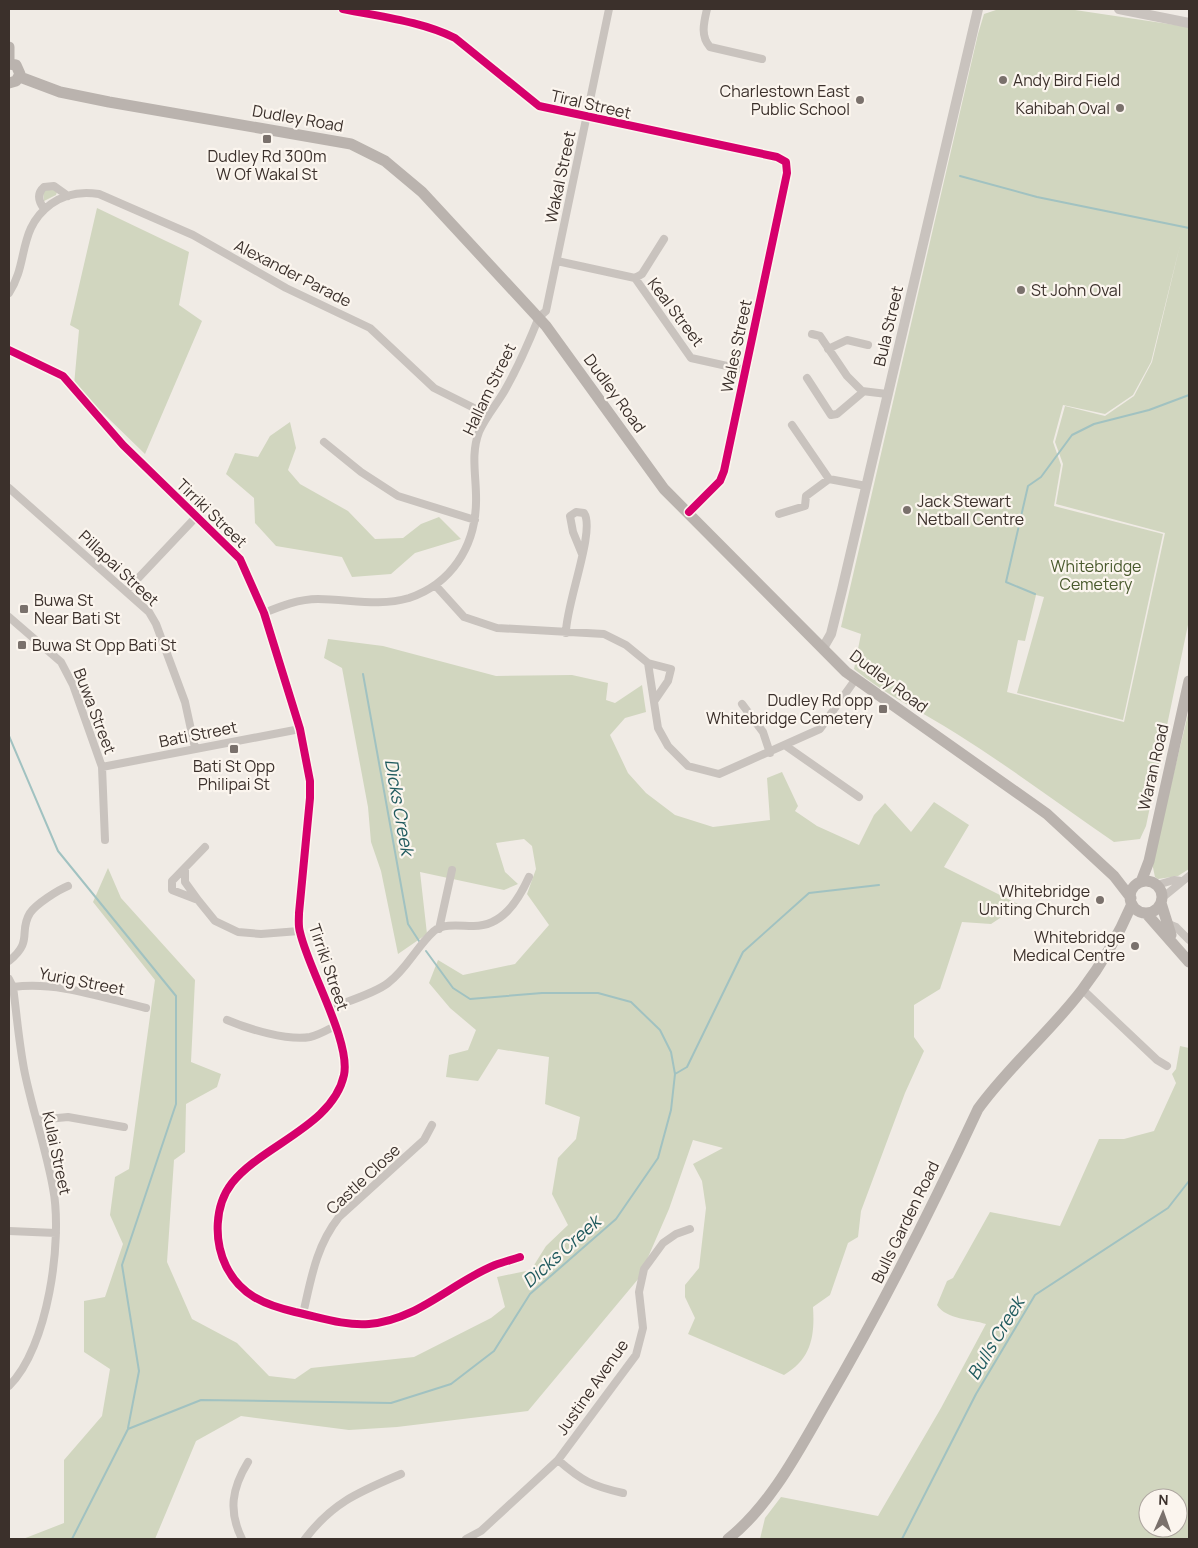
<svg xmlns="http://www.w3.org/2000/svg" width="1198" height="1548" font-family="Manrope,sans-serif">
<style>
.green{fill:#d1d6bf;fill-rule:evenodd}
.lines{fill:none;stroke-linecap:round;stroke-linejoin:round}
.stream{stroke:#a1c2c1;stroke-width:2}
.minor{stroke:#c9c3be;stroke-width:8}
.tertiary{stroke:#c9c3be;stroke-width:10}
.secondary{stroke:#bab3ae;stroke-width:11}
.cycleway-casing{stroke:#fbf5ee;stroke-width:11}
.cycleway{stroke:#d6006c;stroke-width:8}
.poi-dot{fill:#7a716c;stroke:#fbf5ee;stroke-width:2}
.labels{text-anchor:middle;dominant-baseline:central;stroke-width:4.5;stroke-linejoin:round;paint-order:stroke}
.poi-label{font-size:16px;fill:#3b302b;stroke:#fbf5ee;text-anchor:start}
.street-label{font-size:16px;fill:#3b302b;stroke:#fbf5ee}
.park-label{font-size:16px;fill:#4a5a2e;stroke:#fbf5ee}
.water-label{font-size:18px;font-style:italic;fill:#1f5a5e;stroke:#fbf5ee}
</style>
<rect width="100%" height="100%" fill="#f0ebe5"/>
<path class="green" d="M999 9 1075 10 1189 27V620L1146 826 1140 839 1114 842C1062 806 1011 768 957 734 923 712 885 695 854 669L861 634 841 627 978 34 984 14ZM1180 245 1152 362 1134 396 1105 416 1065 406 1055 442 1063 464 1056 504 1165 533 1124 722 1007 692 1018 640 1025 641 1036 595 1044 597 1017 693 1123 720 1163 534 1054 506 1061 465 1053 442 1063 405 1105 414 1133 395 1151 362Z
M45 189H53L57 192 56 195 44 201 43 192Z
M97 208 189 252 179 305 202 321 145 454 74 385 79 330 70 325Z
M290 422 296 448 288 470 300 484 348 511 375 539 403 538 421 524 439 517 461 539 415 553 391 574 352 577 342 557 276 546 255 523 254 498 226 474 235 453 258 457 270 436Z
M328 639 383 646 496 676 572 675 608 683 606 700 615 703 642 685 646 712 625 718 610 735 628 773 646 793 675 815 713 827 770 820 767 778 782 772 798 806 795 811 817 826 859 845 874 815 885 803 911 832 934 802 969 825 944 867 1020 905 991 924 962 922 940 989 914 1005V1037L924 1051 905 1093 861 1211 858 1237 848 1243 830 1295 813 1307C815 1337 811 1359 784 1375L688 1334 695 1318 685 1297V1285L699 1268 706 1208 702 1181 693 1164 723 1148 693 1140 669 1209 639 1278 528 1411 397 1427 349 1430 241 1416 196 1441 155 1539H23L64 1523V1460L102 1416 110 1369 84 1352V1301L105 1297 123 1244 110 1215 115 1177 129 1169 155 980 93 902 108 868 121 898 195 980 191 1062 221 1074 217 1087 186 1104 185 1152 174 1160 167 1262 192 1319 237 1343 269 1376 295 1379 311 1368 414 1357 491 1318 505 1307 497 1277 531 1270 546 1246 568 1225 552 1194 558 1158 576 1139 580 1117 545 1104 549 1057 498 1049 478 1081 446 1077 449 1055 468 1050 476 1030 450 1008 429 983 438 960 463 975 515 964 549 925 527 894 536 869 532 846 524 839 496 843 505 872 518 884 504 890 420 872 427 934 398 954 381 871 371 842 368 807 342 668 324 658Z
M1189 710V869L1178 876 1158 879 1155 877 1152 863Z
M1180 1046 1189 1048V1539H760L765 1518 781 1497 878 1516 941 1408 986 1324C971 1319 947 1320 937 1305L947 1281 953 1278 990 1212 1060 1226 1099 1139H1124L1154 1131 1176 1083 1172 1074 1176 1069ZM1148 1498H1178V1528H1148Z"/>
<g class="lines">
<path class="stream" d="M960 176 1037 197 1189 228
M1035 594 1006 582 1028 486 1041 477 1072 435 1094 424 1149 410 1189 395
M363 674 408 924 419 941
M9 736 58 851 176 996V1104L122 1265 139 1371 128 1428
M675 1074 687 1067 743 952 809 893 879 885
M72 1539 128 1429 201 1400 391 1403 451 1384 494 1351 530 1294 616 1219 658 1158 671 1110 675 1074 671 1052 660 1030 631 1002 598 993H542L470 999 453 988 426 951
M902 1539 976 1394 1035 1295 1168 1208 1189 1181"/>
<path class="minor" d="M343 9C381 17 420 21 455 38L539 106 777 157 786 162 787 173 724 471 720 481 689 512
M707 9C704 22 700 36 710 47L762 59
M44 209C39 202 36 194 44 187L54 186 68 196
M557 261 635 278 691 358 745 370
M635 278 642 274 664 239
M9 293C29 263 17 229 51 204 65 194 81 191 99 194L193 235 286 288 370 328 434 388 488 415
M812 334 820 336 847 376 862 391 887 394
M828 349 847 340 868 345
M9 350 63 376 123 445 240 559 264 613 300 729 310 781V798L299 913C299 919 298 926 300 932 308 969 351 1041 344 1075 333 1126 262 1145 232 1183 214 1206 214 1241 226 1266 240 1295 265 1305 295 1312 319 1317 344 1326 369 1324 418 1320 451 1283 495 1265 503 1262 511 1260 520 1257
M807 378 831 415 837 414 863 392
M792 425 829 479 866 486
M324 442 361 472 398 496 475 520
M9 488 149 612 156 624 185 702 195 748
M779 514 805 506 806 496 829 479
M436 586 464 617 497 628 604 634 626 645 648 663 658 728 668 746 688 766 719 774 820 729 855 680
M127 590 197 516
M264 613C281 606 299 599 318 599 349 599 379 607 409 598 451 584 475 547 476 503 477 479 470 455 479 432 486 416 497 404 505 390 518 367 529 342 539 317L546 311 609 9
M9 617 61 662 73 685 102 767 105 840
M566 633C565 607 596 530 584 513L576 512 570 516 573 532 582 554
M648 663 671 669 668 681 655 700
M742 704 763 732 770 753
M786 746 859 797
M102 767 300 729
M205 847 172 881V890L198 900 215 921 238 932 261 934 299 931
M185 870V882L198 900
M1157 885 1174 880 1181 881
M1162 898 1189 876
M1166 923 1176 927 1189 940
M439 929 452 870
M9 961C34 941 18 932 30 913 36 904 58 890 68 886
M9 979 13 987C17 1016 19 1045 25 1074 33 1112 46 1149 53 1188 63 1240 48 1348 9 1386
M13 987C58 981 103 998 146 1008
M1083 990 1157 1060 1167 1066
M328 1009C345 1002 374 994 388 983 407 969 417 946 434 931 444 923 461 926 472 926 502 927 518 901 529 877
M227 1020C248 1029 288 1041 310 1037 319 1035 327 1030 335 1026
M37 1120 68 1117 124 1127
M9 1231 56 1233
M303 1314C311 1279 316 1246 339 1217L424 1140 432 1125
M558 1460C582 1481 592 1486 623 1493
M242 1539C228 1511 232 1488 248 1462
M305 1539C333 1502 359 1492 401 1474
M466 1539 481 1531 558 1460 636 1355 643 1328 639 1292 644 1269 663 1243 676 1234 690 1229"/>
<path class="tertiary" d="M1119 9 1189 23
M823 648 831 634 842 590 978 9"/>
<path class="secondary" d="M9 47V59
M9 64 16 65 20 74 16 81 9 83
M20 77 60 92 109 102 351 144 385 161 422 192 546 326 664 489 846 672 1047 814 1114 876 1131 898
M1130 897a16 16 0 1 1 32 0a16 16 0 1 1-32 0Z
M1141 882 1149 861 1189 681
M1161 903 1171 935
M1146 913 1189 962
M728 1539C770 1506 798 1452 825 1405 881 1309 931 1210 978 1109 1009 1066 1050 1032 1082 990 1102 964 1119 934 1132 904"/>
<g class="cycleway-casing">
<path id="cycleway" d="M343 9C381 17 420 21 455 38L539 106 777 157 786 162 787 173 724 471 720 481 689 512
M9 350 63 376 123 445 240 559 264 613 300 729 310 781V798L299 913C299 919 298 926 300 932 308 969 351 1041 344 1075 333 1126 262 1145 232 1183 214 1206 214 1241 226 1266 240 1295 265 1305 295 1312 319 1317 344 1326 369 1324 418 1320 451 1283 495 1265 503 1262 511 1260 520 1257"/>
</g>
<use href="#cycleway" class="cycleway"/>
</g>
<g class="poi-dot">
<circle cx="1003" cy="80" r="5"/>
<circle cx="860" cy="100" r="5"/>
<circle cx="1120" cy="108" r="5"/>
<rect x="262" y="134" width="10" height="10" rx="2.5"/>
<circle cx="1021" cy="290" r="5"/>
<circle cx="907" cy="510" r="5"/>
<rect x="19" y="604" width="10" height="10" rx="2.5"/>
<rect x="17" y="640" width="10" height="10" rx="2.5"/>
<rect x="878" y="704" width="10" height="10" rx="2.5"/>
<rect x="229" y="744" width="10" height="10" rx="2.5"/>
<circle cx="1100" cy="900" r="5"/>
<circle cx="1135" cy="946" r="5"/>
</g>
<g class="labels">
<g class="poi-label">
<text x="1013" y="80">Andy Bird Field</text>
<text x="850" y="91" text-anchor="end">Charlestown East<tspan x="850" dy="18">Public School</tspan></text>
<text x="1110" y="108" text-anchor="end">Kahibah Oval</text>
<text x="267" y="156" text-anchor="middle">Dudley Rd 300m<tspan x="267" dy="18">W Of Wakal St</tspan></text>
<text x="1031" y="290">St John Oval</text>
<text x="917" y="501">Jack Stewart<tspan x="917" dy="18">Netball Centre</tspan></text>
<text x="34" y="600">Buwa St<tspan x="34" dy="18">Near Bati St</tspan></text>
<text x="32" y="645">Buwa St Opp Bati St</text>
<text x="873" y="700" text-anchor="end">Dudley Rd opp<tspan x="873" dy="18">Whitebridge Cemetery</tspan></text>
<text x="234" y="766" text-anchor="middle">Bati St Opp<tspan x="234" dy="18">Philipai St</tspan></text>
<text x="1090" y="891" text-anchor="end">Whitebridge<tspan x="1090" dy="18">Uniting Church</tspan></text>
<text x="1125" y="937" text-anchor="end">Whitebridge<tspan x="1125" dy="18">Medical Centre</tspan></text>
</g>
<g class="street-label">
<text transform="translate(591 104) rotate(13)">Tiral Street</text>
<text transform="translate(298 118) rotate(10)">Dudley Road</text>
<text transform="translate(560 177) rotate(-78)">Wakal Street</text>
<text transform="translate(293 273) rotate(27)">Alexander Parade</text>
<text transform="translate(676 312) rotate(53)">Keal Street</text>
<text transform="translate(888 326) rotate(-77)">Bula Street</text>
<text transform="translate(736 346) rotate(-78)">Wales Street</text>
<text transform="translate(489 389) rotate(-64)">Hallam Street</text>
<text transform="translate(615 393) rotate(54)">Dudley Road</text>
<text transform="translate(212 513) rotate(44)">Tirriki Street</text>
<text transform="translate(119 568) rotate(43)">Pillapai Street</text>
<text transform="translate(889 681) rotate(37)">Dudley Road</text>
<text transform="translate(95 711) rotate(69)">Buwa Street</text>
<text transform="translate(198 734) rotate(-11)">Bati Street</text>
<text transform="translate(1153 767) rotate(-77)">Waran Road</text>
<text transform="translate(329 967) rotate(71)">Tirriki Street</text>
<text transform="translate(82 981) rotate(11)">Yurig Street</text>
<text transform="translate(57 1153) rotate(78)">Kulai Street</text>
<text transform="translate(363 1179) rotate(-43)">Castle Close</text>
<text transform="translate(905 1222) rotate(-64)">Bulls Garden Road</text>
<text transform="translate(592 1387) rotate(-55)">Justine Avenue</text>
</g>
<g class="park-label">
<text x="1096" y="566">Whitebridge<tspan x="1096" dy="18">Cemetery</tspan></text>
</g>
<g class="water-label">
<text transform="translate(400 807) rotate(80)">Dicks Creek</text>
<text transform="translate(561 1251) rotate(-42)">Dicks Creek</text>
<text transform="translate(995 1338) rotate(-59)">Bulls Creek</text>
</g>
</g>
<rect width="1198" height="1548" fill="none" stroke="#3b302b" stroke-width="20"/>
<g transform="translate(1163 1513) rotate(2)"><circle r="24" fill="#fbf5ee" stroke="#aea6a0"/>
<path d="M0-4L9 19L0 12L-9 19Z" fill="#7a716c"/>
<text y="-8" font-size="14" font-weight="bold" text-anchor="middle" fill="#3b302b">N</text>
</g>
</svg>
